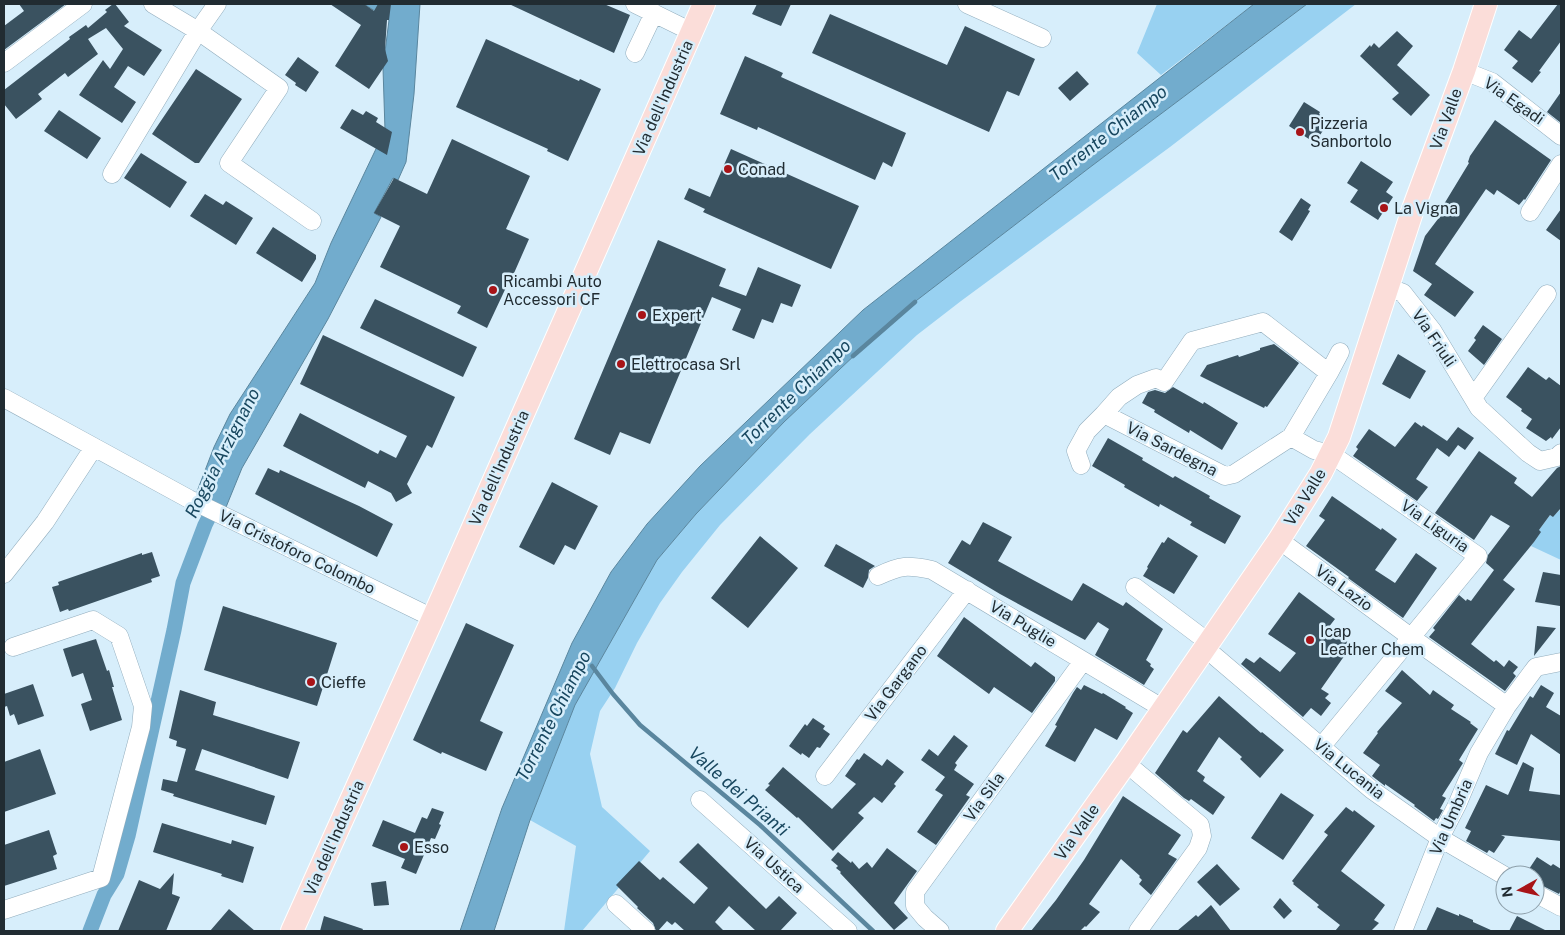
<svg xmlns="http://www.w3.org/2000/svg" width="1565" height="935" font-family="'Public Sans',sans-serif">
<style>
.green{fill:#98d1f1}
.water{fill:#72accd;stroke:#5a869e}
.lines{fill:none;stroke-linecap:round;stroke-linejoin:round}
.stream{stroke:#5a869e;stroke-width:4.5}
.canal{stroke:#72accd;stroke-width:15}
.building{fill:#3a5260}
.minor-casing{stroke:#92adbd;stroke-width:19}
.major-casing{stroke:#fff;stroke-width:24}
.minor{stroke:#fff;stroke-width:18}
.major{stroke:#fbddd9;stroke-width:22}
.poi-dot{fill:#a81418;stroke:#d7eefb;stroke-width:2}
.labels{text-anchor:middle;dominant-baseline:central;stroke-width:5;stroke-linejoin:round;paint-order:stroke}
.street-label{font-size:16px;fill:#212c32;stroke:#d7eefb}
.poi-label{font-size:16px;fill:#212c32;stroke:#d7eefb;text-anchor:start}
.water-label{font-size:18px;font-style:italic;fill:#18475f;stroke:#d7eefb}
</style>
<rect width="100%" height="100%" fill="#d7eefb"/>
<path class="green" d="M1157 4H1254L1161 75 1137 53Z
M1307 4H1356L1170 147 961 301 917 335 810 434 720 525 682 572 660 603 637 643 615 688 600 711 590 754 602 807 650 851 582 931H564L576 846 530 820 575 705 657 560 696 514 784 422 895 317 1089 168Z
M1561 509V560L1531 546 1540 533 1539 530 1550 515 1553 516Z"/>
<path class="water" d="M364 4H420L414 94 406 162 398 180 393 178 374 213 381 217 328 319 242 468 222 517 193 502 214 447 230 414 315 283 331 243 385 130 383 68 389 20Z
M1254 4H1307L1089 168 895 317 784 422 696 514 657 560 575 705 530 820 494 931H460L502 808 572 643 611 572 647 524 700 466 863 310Z"/>
<g class="lines">
<path class="stream" d="M853 356 915 302
M592 666 613 694 640 725 760 825 873 931"/>
<path class="canal" d="M90 931 104 895 117 874 128 836 174 630 183 583 205 525 217 501"/>
</g>
<path class="building" d="M19 4H66L4 50V26L24 11Z
M113 4H115L129 22 124 26 162 50 144 76 128 66 114 87 136 102 122 123 79 95 103 60 110 69 123 49 106 28 88 39 98 54 68 77 65 73 38 94 42 99 16 119 4 104V90L70 39 69 37 86 25 88 28 107 12 105 10Z
M330 4H364L374 11 378 4H391L389 20H387L385 49 388 61 369 89 335 66 361 25Z
M509 4H604L630 15 614 53Z
M757 4H791L781 26 752 14Z
M1558 4H1561V41L1539 71 1541 72 1532 83 1512 68 1518 61 1504 50 1519 30 1531 39Z
M830 14 947 65 965 26 1035 59 1019 96 1007 91 989 132 812 53Z
M1397 31 1413 46 1397 65 1430 95 1411 116 1392 99 1399 93 1360 56 1370 45 1371 47 1374 43 1379 48Z
M486 39 579 81 580 79 601 89 568 161 547 151 548 149 456 107Z
M745 56 783 73 781 77 906 133 892 167 883 162 875 180 758 127 757 130 720 114Z
M298 57 319 72 306 92 295 85 296 83 285 75Z
M196 69 242 99 199 163H195L152 134Z
M1077 71 1089 84 1070 101 1058 88Z
M1561 92V123L1547 112Z
M1304 102 1320 112 1319 114 1329 121 1315 143 1289 126Z
M352 109 363 115 366 111 378 118 376 122 392 132 387 155 340 128Z
M59 110 101 138 87 159 44 131Z
M1495 120 1551 160 1525 200 1524 199 1519 205 1497 190 1494 195 1486 189 1435 264 1474 292 1455 317 1424 295 1432 284 1413 271 1425 236 1441 215 1438 214 1469 163 1468 162 1470 156Z
M452 139 530 176 506 229 529 239 511 280 510 279 487 328 457 313 461 306 380 267 400 226 374 213 394 178 427 194Z
M731 149 859 206 831 269 703 212 705 209 684 199 689 188 710 197Z
M141 153 187 182 170 208 124 178Z
M1361 161 1393 182 1386 192 1393 197 1378 220 1350 202 1358 190 1347 183Z
M205 194 223 205 226 201 253 218 236 245 190 216Z
M1301 198 1311 205 1308 210 1310 211 1292 241 1279 232Z
M1561 209V241L1546 230Z
M273 227 316 255V259L302 282 256 253Z
M658 240 726 269 719 286 746 296 758 267 801 285 792 307 781 303 773 323 762 319 754 339 732 330 741 309 712 297 650 444 620 432 610 455 574 439Z
M375 299 477 347 463 377 360 328Z
M1483 325 1502 339 1484 365 1468 351 1476 340 1474 338Z
M323 335 455 397 432 448 427 445 407 484 412 493 396 502 391 493 368 481 365 488 283 446 300 413 378 454 380 450 396 458 407 436 300 384Z
M1274 344 1299 363 1267 407 1265 406 1264 408 1200 376 1207 365 1238 355 1239 357 1260 350V348Z
M1398 354 1426 371 1410 399 1382 384Z
M1528 367 1546 380 1549 377 1561 386V427L1552 439 1551 437 1546 441 1526 428 1532 419 1521 411 1522 409 1506 397Z
M1173 387 1203 404 1204 402 1238 423 1222 450 1190 430 1189 433 1154 412 1155 410 1142 403 1148 392 1155 390 1165 393Z
M1415 422 1422 427 1423 425 1447 441 1458 427 1474 438 1465 450 1458 445 1449 457 1437 448 1416 479 1428 487 1417 501 1353 456 1358 449 1356 447 1369 429 1395 447Z
M1108 438 1143 458 1142 460 1173 478 1175 476 1210 496 1209 498 1241 516 1225 544 1190 525 1192 522 1160 504 1159 507 1124 487 1125 485 1092 466Z
M1479 451 1517 478 1514 483 1532 497 1557 468 1561 466V508L1553 517 1550 515 1539 530 1541 532 1534 542 1503 580 1515 589 1471 644 1494 662 1496 660 1504 667 1509 660 1518 667 1513 673 1516 676 1505 691 1429 637 1435 630 1433 628 1459 595 1466 601 1467 599 1471 601 1494 570 1486 563 1488 555 1510 526 1491 515 1474 540 1435 513Z
M268 468 279 473 280 470 359 506 393 524 377 557 255 494Z
M552 482 598 506 575 550 565 545 554 565 519 547Z
M1332 496 1381 530 1382 528 1397 539 1375 570 1395 583 1416 553 1437 568 1403 618 1348 578 1349 577 1306 546 1325 520 1319 516Z
M983 522 1012 537 998 561 1072 601 1083 583 1123 606 1126 602 1163 629 1146 660 1151 664 1150 666 1154 669 1144 685 1095 655 1109 629 1098 622 1085 640 1000 594 948 563 962 540 970 545Z
M760 536 798 568 748 628 711 598Z
M1168 537 1198 556 1174 594 1143 576 1148 568 1147 567 1162 542 1164 543Z
M836 544 875 566 869 570 868 578 863 588 824 566Z
M152 552 160 576 151 579 152 582 69 611 68 609 60 612 52 587 59 585 58 582 142 553V555Z
M1543 572 1561 575V598L1560 606 1535 602Z
M1299 592 1335 619 1328 628 1352 645 1321 689 1329 694 1325 698 1331 703 1321 716 1311 708 1303 717 1241 664 1246 658 1254 663 1260 657 1280 672 1296 653 1268 634Z
M223 606 337 643 317 706 204 670Z
M964 617 1031 667 1035 662 1055 677V681L1032 713 994 687 989 694 937 656Z
M466 623 514 645 480 721 503 732 486 771 442 752 441 754 413 740Z
M1537 626 1556 628 1534 656Z
M96 639 107 671 109 670 114 687H112L122 720 90 731 81 704 92 700 83 673 72 677 63 649Z
M1402 670 1430 695 1433 690 1454 705 1451 709 1471 722 1470 723 1478 729 1459 760 1463 763 1442 796 1446 798 1440 809 1443 810 1438 819 1436 818 1434 821 1414 806 1415 805 1385 784V786L1372 776 1380 765 1363 753 1378 733 1377 732 1402 703 1385 691Z
M33 684 44 716 18 725 14 714 10 716 7 706 4 707V694Z
M1084 685 1102 694 1103 693 1126 707 1125 708 1133 713 1117 740 1095 728 1075 762 1045 746 1057 726 1055 725 1073 693 1077 687 1081 690Z
M1541 685 1554 693 1546 707 1561 716V755L1531 734 1517 765 1495 754 1507 730 1509 731 1530 696 1533 698Z
M180 690 216 702 213 715 300 742 288 779 202 749 195 770 275 796 266 825 173 796 174 794 161 790 163 779 177 782 186 749 176 746 177 741 169 738Z
M1219 696 1261 733 1262 732 1284 750 1260 778 1240 759 1242 757 1219 737 1197 771 1205 777 1203 781 1225 797 1213 815 1191 799 1189 801 1184 798 1155 773 1183 730 1187 733Z
M813 718 825 726 823 729 830 734 820 748 817 747 809 758 802 753 801 755 789 746 805 724 807 726Z
M954 735 968 746 955 763 957 765 954 770 974 784 966 795 970 797 936 845 917 832 943 795 935 790 945 777 921 760 929 749 938 756Z
M40 749 56 794 4 812V762Z
M864 753 882 766 887 759 904 772 894 784 896 786 882 803 874 797 858 813 864 818 833 851 798 817 797 818 765 790 770 785 768 784 783 767 832 809 856 784 845 776 857 759 859 760Z
M1523 762 1534 768 1529 791 1561 795V841L1501 835 1505 837 1494 853 1489 850 1487 853 1466 841 1471 831 1465 828 1486 785 1508 795Z
M1281 793 1314 815 1283 860 1251 838Z
M1123 796 1181 835 1168 854 1177 859 1151 895 1139 884 1142 880 1139 877 1140 876 1121 859 1089 904 1100 912 1086 927 1085 926 1080 931H1031L1056 900 1084 860Z
M1346 807 1353 812 1354 810 1375 826 1341 871 1385 905 1374 920 1379 923 1371 931H1335L1340 925 1317 907 1319 905 1293 884 1294 883 1292 881 1328 835 1324 832Z
M432 808 444 812 439 824 441 825 435 839 431 838 416 874 401 868 405 859 372 846 383 820 415 833 422 817 427 819Z
M162 823 231 844 232 840 254 847 243 883 221 876 222 874 153 852Z
M49 830 57 854 53 856 57 869 4 886V845Z
M698 843 766 909 779 896 797 913 780 931H756L729 906 715 922 724 931H685L675 922 672 925 667 921 658 931H656L653 923 637 908 638 907 616 885 639 861 660 880 663 877 694 904 708 888 679 862Z
M887 848 917 871 894 903 908 918 894 930 840 873 841 872 836 868 838 866 831 860 838 852 851 863 852 861 859 869 867 862 872 868Z
M1537 857 1551 866 1553 864 1561 869V890L1559 894 1535 882V875H1525Z
M1217 864 1240 889 1220 906 1197 882Z
M174 873 172 894 180 897 166 931H118L139 880 160 889Z
M386 881 389 905 374 906 371 883Z
M1280 898 1292 911 1284 919 1273 907Z
M1211 905 1231 931H1177L1196 915 1198 917Z
M1437 907 1459 916V914L1473 920V922L1493 931H1426Z
M229 909 255 931H210Z
M324 916 363 929 362 931H320Z
M1517 916 1547 931H1509Z"/>
<g class="lines">
<g class="minor-casing">
<path id="minor" d="M153 4 198 31 279 88 229 163 312 221
M635 4 692 32
M967 4 1042 38
M635 53 654 13
M4 63 83 4
M1464 71 1492 82 1561 136
M112 174 198 31 217 4
M1530 212 1561 164
M1387 287 1403 293 1432 330 1479 408 1528 453 1540 461 1557 457 1561 453
M4 398 189 499 433 618
M1473 398 1547 294
M1104 414 1119 397 1137 385 1156 378 1164 382 1192 341 1263 322 1329 373
M1291 437 1329 373 1340 352
M1081 465 1076 451 1087 431 1104 414 1225 476 1234 474 1291 437 1314 450 1331 454 1478 556 1321 747
M1279 540 1412 638 1507 706
M4 574 45 522 94 447
M878 576C901 565 907 565 932 570L1162 708
M1135 587 1208 642
M1204 647 1372 790 1440 838 1505 876
M1126 763 1200 825 1202 836 1198 848 1138 931
M825 776 967 590
M700 800 848 931
M1535 893 1561 907
M616 904 646 931
M4 910 101 878 141 727 143 706 119 636 93 620 13 647
M940 931 925 918 915 906V892L1083 661
M1403 931 1440 838 1457 805 1479 753 1507 706 1536 667 1561 662"/>
</g>
<g class="major-casing">
<path id="major" d="M292 931 433 618 704 4
M1007 931 1126 763 1279 540 1321 473 1339 437 1413 209 1464 71 1486 4"/>
</g>
<use href="#minor" class="minor"/>
<use href="#major" class="major"/>
</g>
<g class="poi-dot">
<circle cx="1300" cy="132" r="5"/>
<circle cx="728" cy="169" r="5"/>
<circle cx="1384" cy="208" r="5"/>
<circle cx="493" cy="290" r="5"/>
<circle cx="642" cy="315" r="5"/>
<circle cx="621" cy="364" r="5"/>
<circle cx="1310" cy="640" r="5"/>
<circle cx="311" cy="682" r="5"/>
<circle cx="404" cy="847" r="5"/>
</g>
<g class="labels">
<g class="street-label">
<text transform="translate(663 98) rotate(-66)">Via dell'Industria</text>
<text transform="translate(1514 101) rotate(35)">Via Egadi</text>
<text transform="translate(1446 119) rotate(-70)">Via Valle</text>
<text transform="translate(1434 338) rotate(56)">Via Friuli</text>
<text transform="translate(1172 449) rotate(27)">Via Sardegna</text>
<text transform="translate(499 468) rotate(-66)">Via dell'Industria</text>
<text transform="translate(1305 497) rotate(-58)">Via Valle</text>
<text transform="translate(1435 526) rotate(35)">Via Liguria</text>
<text transform="translate(297 552) rotate(26)">Via Cristoforo Colombo</text>
<text transform="translate(1344 588) rotate(36)">Via Lazio</text>
<text transform="translate(1023 624) rotate(31)">Via Puglie</text>
<text transform="translate(896 683) rotate(-53)">Via Gargano</text>
<text transform="translate(1349 769) rotate(39)">Via Lucania</text>
<text transform="translate(984 797) rotate(-54)">Via Sila</text>
<text transform="translate(1451 817) rotate(-66)">Via Umbria</text>
<text transform="translate(1077 832) rotate(-55)">Via Valle</text>
<text transform="translate(334 838) rotate(-66)">Via dell'Industria</text>
<text transform="translate(774 865) rotate(42)">Via Ustica</text>
</g>
<g class="poi-label">
<text x="1310" y="123">Pizzeria<tspan x="1310" dy="18">Sanbortolo</tspan></text>
<text x="738" y="169">Conad</text>
<text x="1394" y="208">La Vigna</text>
<text x="503" y="281">Ricambi Auto<tspan x="503" dy="18">Accessori CF</tspan></text>
<text x="652" y="315">Expert</text>
<text x="631" y="364">Elettrocasa Srl</text>
<text x="1320" y="631">Icap<tspan x="1320" dy="18">Leather Chem</tspan></text>
<text x="321" y="682">Cieffe</text>
<text x="414" y="847">Esso</text>
</g>
<g class="water-label">
<text transform="translate(1108 133) rotate(-38)">Torrente Chiampo</text>
<text transform="translate(796 392) rotate(-44)">Torrente Chiampo</text>
<text transform="translate(222 453) rotate(-63)">Roggia Arzignano</text>
<text transform="translate(553 716) rotate(-63)">Torrente Chiampo</text>
<text transform="translate(739 791) rotate(41)">Valle dei Prianti</text>
</g>
</g>
<rect width="1565" height="935" fill="none" stroke="#212c32" stroke-width="10"/>
<g transform="translate(1520 890) rotate(262)"><circle r="24" fill="#d7eefb" stroke="#8ea0ab"/>
<path d="M0-4L9 19L0 12L-9 19Z" fill="#a81418"/>
<text y="-8" font-size="14" font-weight="bold" text-anchor="middle" fill="#212c32">N</text>
</g>
</svg>
